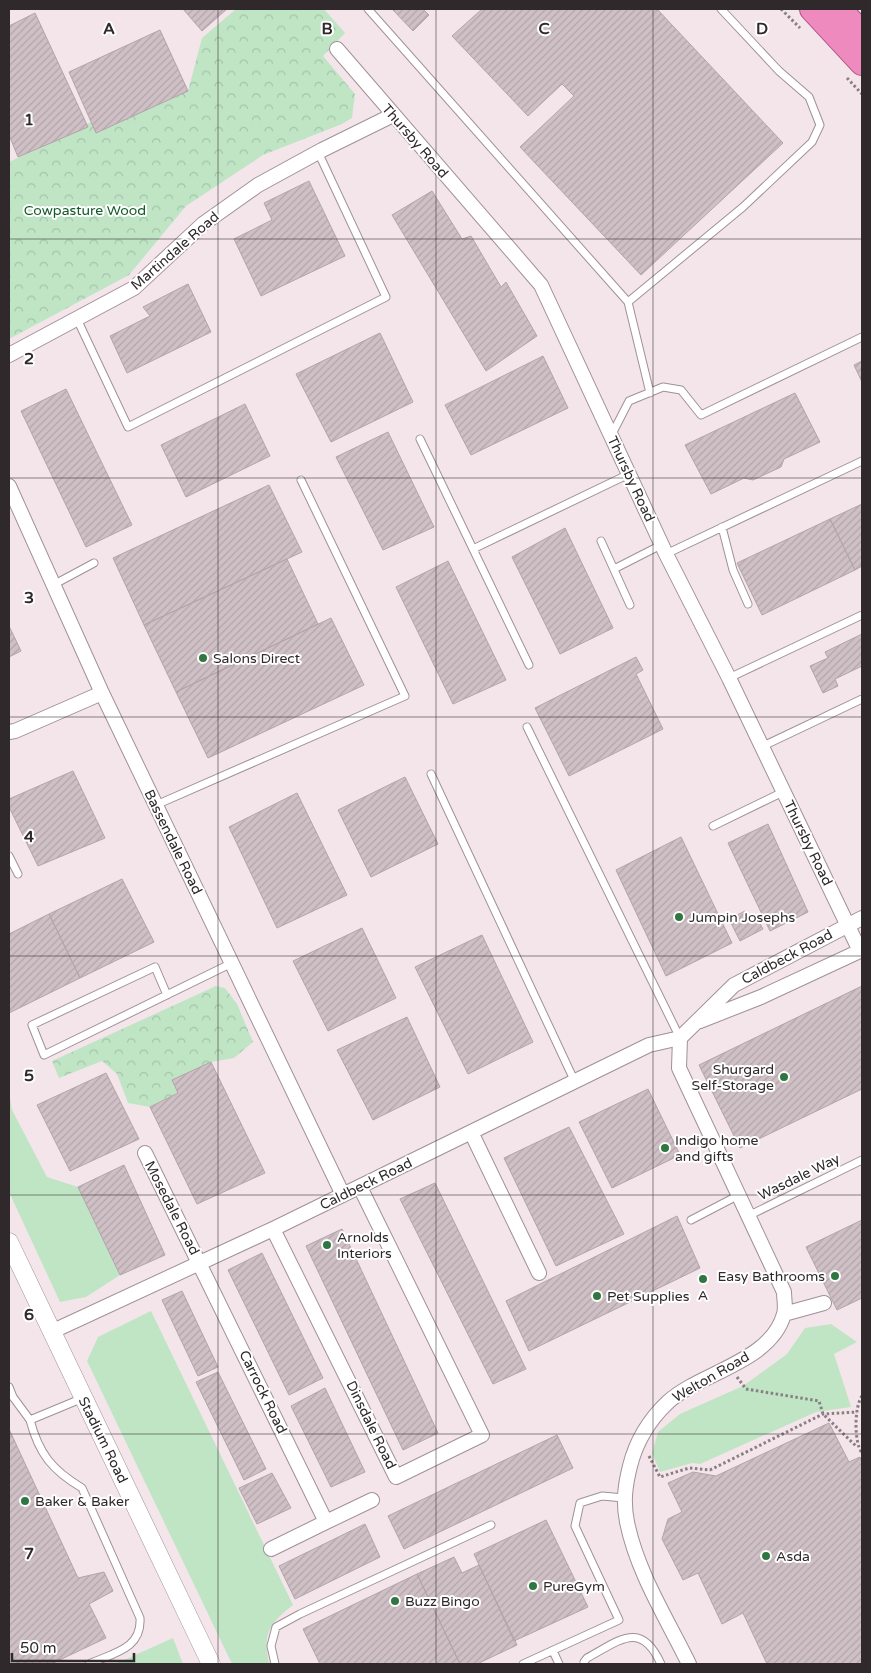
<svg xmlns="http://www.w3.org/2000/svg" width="871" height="1673" font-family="'Varela Round',sans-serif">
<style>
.green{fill:#bfe5c5}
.forest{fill:url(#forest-crowns)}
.building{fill:url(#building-hatch);stroke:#b2a4aa}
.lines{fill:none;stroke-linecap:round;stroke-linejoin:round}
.service-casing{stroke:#a09197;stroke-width:9}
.minor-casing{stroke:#a09197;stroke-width:16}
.tertiary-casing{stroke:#a09197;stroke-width:19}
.trunk-casing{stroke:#a95580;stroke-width:26}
.path{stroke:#897f83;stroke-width:3;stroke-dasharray:2.5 2.5;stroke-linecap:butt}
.service{stroke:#fff;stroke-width:7}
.minor{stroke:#fff;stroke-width:14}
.tertiary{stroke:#fff;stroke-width:18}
.trunk{stroke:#ee8abe;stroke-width:24}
.grid{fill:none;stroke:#2f292c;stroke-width:1;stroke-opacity:0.55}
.poi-dot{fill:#307642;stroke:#fff;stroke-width:2}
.labels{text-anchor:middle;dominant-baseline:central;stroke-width:4;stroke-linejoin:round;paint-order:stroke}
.street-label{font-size:14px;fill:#2f292c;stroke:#fff}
.park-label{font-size:14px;fill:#135929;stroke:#fff}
.poi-label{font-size:14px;fill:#2f292c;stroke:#fff;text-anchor:start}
.grid-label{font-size:16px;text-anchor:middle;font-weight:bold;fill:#2f292c;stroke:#fff;stroke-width:4;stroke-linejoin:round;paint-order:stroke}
</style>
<defs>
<pattern id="forest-crowns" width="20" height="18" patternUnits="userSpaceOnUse" patternTransform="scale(1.25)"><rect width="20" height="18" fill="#bfe5c5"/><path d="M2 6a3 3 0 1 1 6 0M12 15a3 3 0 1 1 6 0" fill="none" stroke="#a4c4a9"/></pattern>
<pattern id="building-hatch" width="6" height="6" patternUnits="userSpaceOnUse" patternTransform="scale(1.25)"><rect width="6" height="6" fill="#cfc0c6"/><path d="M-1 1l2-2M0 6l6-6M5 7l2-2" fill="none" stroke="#b2a5aa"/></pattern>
</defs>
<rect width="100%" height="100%" fill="#f4e5eb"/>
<path class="green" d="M9 1092 12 1110 47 1177 78 1187 120 1275 86 1297 60 1302 9 1192Z
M151 1311 293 1605C268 1625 263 1633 269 1664H232L87 1361 98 1337Z
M831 1324 857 1342 834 1354 851 1407 816 1412 700 1464 692 1463 660 1472 652 1453 658 1432 680 1414 743 1386 787 1354 805 1328Z
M173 1638 183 1664H115Z"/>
<path class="forest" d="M236 9H324L345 33 323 56 355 94 352 118 342 124 263 155 186 206 129 275 9 339V162L91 122 188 91 202 38Z
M216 986 225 988 237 1004 253 1042 234 1058 211 1062 172 1080 178 1093 150 1107 128 1103 117 1074 102 1061 59 1078 52 1061Z"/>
<path class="building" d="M183 9H227L202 31Z
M392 9H423L429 15 413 31Z
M482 9H657L783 143 641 275 520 147 574 96 562 84 528 116 452 36Z
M35 13 88 127 18 157 9 135V26Z
M160 30 188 91 96 133 69 72Z
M309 181 345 256 261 296 234 239 272 220 264 203Z
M432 191 462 239 471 236 501 287 506 282 537 336 486 371 392 215Z
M188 284 211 332 127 373 110 336 150 316 143 307Z
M380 333 413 402 331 442 296 374Z
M543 356 568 408 471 455 445 405Z
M862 361V382L854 365Z
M66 389 132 525 86 547 21 411Z
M795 393 820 442 784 459 781 467 753 480 744 478 711 494 685 445Z
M245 404 270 456 186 497 161 445Z
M388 432 434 527 383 550 336 457Z
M269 485 302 552 144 625 113 558Z
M862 504V566L855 570 830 519Z
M830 519 855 570 762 615 737 563Z
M565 528 613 628 560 654 512 557Z
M287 559 318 624 176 692 144 625Z
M448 561 506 680 453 704 396 587Z
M331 618 364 685 208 758 176 692Z
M9 626 21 651 9 657Z
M862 634V666L835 679 838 686 823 693 810 666 828 658 825 652Z
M636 657 643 670 636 674 663 729 569 776 535 708Z
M73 771 105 838 38 866 9 807V799Z
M405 777 438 844 371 877 338 810Z
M297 793 347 895 277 928 229 827Z
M768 824 808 912 770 931 728 843Z
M681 837 732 943 666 976 616 870Z
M122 879 154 942 80 978 49 914Z
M745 911 752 923 758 920 763 929 740 941 729 919Z
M49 914 80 978 9 1013V934Z
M362 928 396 998 328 1031 293 961Z
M482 935 533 1042 468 1074 415 967Z
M862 986V1089L740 1148 699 1065Z
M407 1017 440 1087 373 1120 337 1050Z
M211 1062 265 1173 197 1204 150 1107 178 1093 172 1080Z
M106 1073 139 1139 70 1171 37 1105Z
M648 1089 680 1155 612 1188 579 1122Z
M569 1127 624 1234 556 1266 504 1158Z
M124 1165 165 1255 120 1275 78 1187Z
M435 1183 526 1369 493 1384 400 1199Z
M677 1216 700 1268 529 1351 506 1301Z
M862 1220V1298L837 1310 806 1247Z
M342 1229 438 1433 403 1450 306 1246Z
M262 1253 323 1378 289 1395 228 1270Z
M182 1291 218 1367 198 1376 162 1300Z
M218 1372 266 1469 244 1480 196 1382Z
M325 1388 365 1472 331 1487 291 1406Z
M829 1423 849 1462 860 1457 862 1463V1664H767L743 1613 722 1624 698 1573 683 1580 662 1539 668 1519 682 1512 668 1483 693 1472 716 1476Z
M9 1429 78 1578 104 1572 113 1591 89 1604 106 1638 51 1664H9Z
M557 1435 573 1468 404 1549 388 1516Z
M272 1473 291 1508 257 1524 239 1488Z
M546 1520 588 1607 514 1641 474 1554Z
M365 1524 380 1557 295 1599 279 1566Z
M454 1557 462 1573 479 1565 517 1645 477 1664H460L417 1574Z
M417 1574 460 1664H320L303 1629Z"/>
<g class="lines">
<g class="service-casing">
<path id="service" d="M368 9 628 302 650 393
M628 302 743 207 812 142 820 125 809 97 779 71 721 9
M77 319 128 427 386 297 318 152
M611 436 629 401 663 387 681 390 701 415 862 337
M420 439 473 549
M722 527 733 570 748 604
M601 541 630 605
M666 554 862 461
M614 569 661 545
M53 585 94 563
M529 665 473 549 629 474
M729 678 862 615
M527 727 680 1038
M761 747 862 699
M431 774 575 1082
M156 805 405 696 301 480
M713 826 783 792
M9 856 18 874
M167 995 155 967 32 1025 44 1055 232 963
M748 1216 862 1160
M691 1220 737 1196
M9 1387 13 1397 30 1420
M83 1398 30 1420C39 1454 52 1470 82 1488L140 1618C142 1649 113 1653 89 1664
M553 1651 559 1664
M584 1662 587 1658C619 1641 641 1619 661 1664
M275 1664 271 1646 276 1627 300 1614 491 1525
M523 1664 619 1620 575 1526 580 1503 602 1496 624 1498"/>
</g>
<g class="minor-casing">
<path id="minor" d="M337 49 541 285 666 554 729 678 860 951
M9 355 134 288 203 224 258 185 322 150 393 115
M9 486 102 693 343 1195
M9 732 15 731 102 693
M700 1021 761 997 862 950
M680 1038 679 1068 784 1292C784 1298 786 1308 784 1314 771 1362 701 1372 668 1402 650 1419 636 1442 630 1466 625 1486 623 1502 627 1522 637 1572 667 1619 689 1664
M471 1132 539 1273
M145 1153 326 1522 372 1500
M273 1229 396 1477 482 1435 360 1187
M784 1314 824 1303
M51 1332 273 1229 649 1045 680 1038 734 985 862 918
M271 1549 326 1522"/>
</g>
<g class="tertiary-casing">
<path id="tertiary" d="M9 1242 211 1664"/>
</g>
<g class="trunk-casing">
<path id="trunk" d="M812 9 862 63
M839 9 862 33"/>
</g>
<path class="path" d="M781 9 800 28
M847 78 862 94
M737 1377 746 1389 819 1401 823 1414 857 1447
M862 1396C854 1407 854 1443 862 1453
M649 1456 660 1477 689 1468 710 1470 823 1414 857 1412"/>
<use href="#service" class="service"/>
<use href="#minor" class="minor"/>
<use href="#tertiary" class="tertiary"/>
<use href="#trunk" class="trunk"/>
</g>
<path class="grid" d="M218 9V1664M436 9V1664M653 9V1664M9 239H862M9 478H862M9 717H862M9 956H862M9 1195H862M9 1434H862"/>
<g class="poi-dot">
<circle cx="203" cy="658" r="5"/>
<circle cx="679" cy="917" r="5"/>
<circle cx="784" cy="1077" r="5"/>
<circle cx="665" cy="1148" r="5"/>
<circle cx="327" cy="1245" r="5"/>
<circle cx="835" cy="1276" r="5"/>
<circle cx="703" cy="1279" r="5"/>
<circle cx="597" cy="1296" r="5"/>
<circle cx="25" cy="1501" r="5"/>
<circle cx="766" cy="1556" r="5"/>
<circle cx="533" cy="1586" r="5"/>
<circle cx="395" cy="1601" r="5"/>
</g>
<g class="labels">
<g class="street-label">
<text transform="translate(415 141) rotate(49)">Thursby Road</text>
<text transform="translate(175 251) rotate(-41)">Martindale Road</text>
<text transform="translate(631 479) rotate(65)">Thursby Road</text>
<text transform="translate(173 842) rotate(64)">Bassendale Road</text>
<text transform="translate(808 843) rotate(64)">Thursby Road</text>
<text transform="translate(787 957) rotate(-28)">Caldbeck Road</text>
<text transform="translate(799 1177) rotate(-26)">Wasdale Way</text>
<text transform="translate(366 1184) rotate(-26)">Caldbeck Road</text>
<text transform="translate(172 1208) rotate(63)">Mosedale Road</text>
<text transform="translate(711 1377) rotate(-30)">Welton Road</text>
<text transform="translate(263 1392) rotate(64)">Carrock Road</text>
<text transform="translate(371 1425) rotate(64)">Dinsdale Road</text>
<text transform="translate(103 1440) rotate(64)">Stadium Road</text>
</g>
<g class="park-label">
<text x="85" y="210">Cowpasture Wood</text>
</g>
<g class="poi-label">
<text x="213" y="658">Salons Direct</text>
<text x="689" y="917">Jumpin Josephs</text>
<text x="774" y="1069" text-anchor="end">Shurgard<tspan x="774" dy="16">Self-Storage</tspan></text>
<text x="675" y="1140">Indigo home<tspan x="675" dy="16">and gifts</tspan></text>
<text x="337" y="1237">Arnolds<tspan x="337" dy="16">Interiors</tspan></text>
<text x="825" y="1276" text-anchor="end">Easy Bathrooms</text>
<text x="703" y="1295" text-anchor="middle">A</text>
<text x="607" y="1296">Pet Supplies</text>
<text x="35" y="1501">Baker &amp; Baker</text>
<text x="776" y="1556">Asda</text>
<text x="543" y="1586">PureGym</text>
<text x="405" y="1601">Buzz Bingo</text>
</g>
</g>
<g class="grid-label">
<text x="109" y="34">A</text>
<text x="327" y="34">B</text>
<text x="544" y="34">C</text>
<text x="762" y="34">D</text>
<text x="29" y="125">1</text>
<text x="29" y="364">2</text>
<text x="29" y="603">3</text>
<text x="29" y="842">4</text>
<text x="29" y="1081">5</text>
<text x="29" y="1320">6</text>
<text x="29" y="1559">7</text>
</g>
<rect width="871" height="1673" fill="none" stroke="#2f292c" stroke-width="20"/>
<path d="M12 1653v8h122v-8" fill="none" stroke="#2f292c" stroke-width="2.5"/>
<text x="20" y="1653" font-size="15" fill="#2f292c" stroke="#ffffff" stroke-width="4" paint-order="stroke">50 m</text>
</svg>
